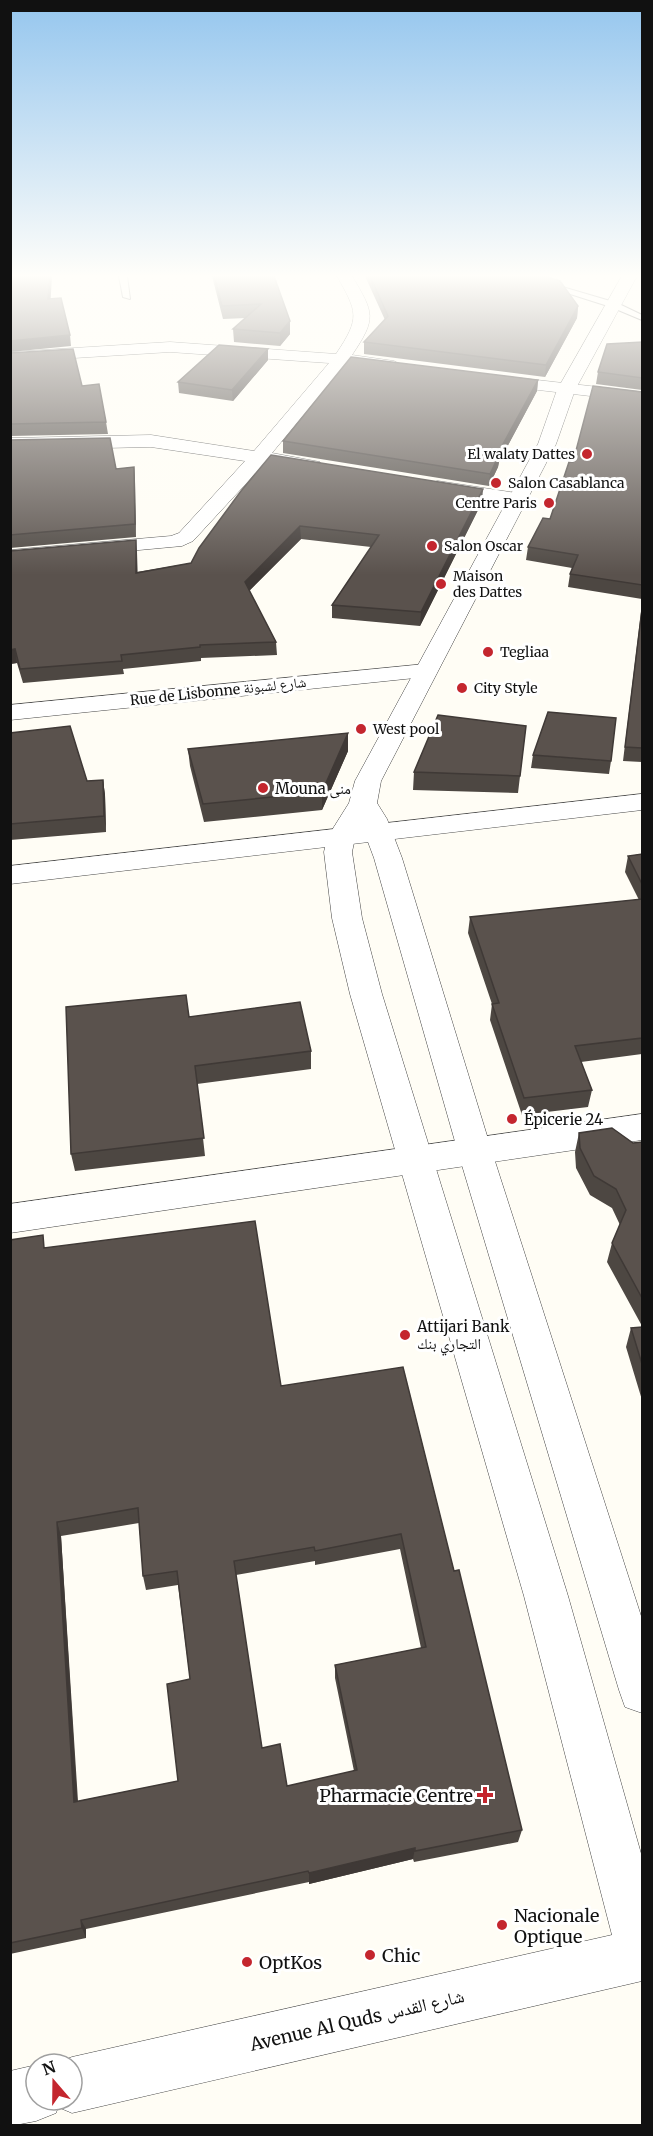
<svg xmlns="http://www.w3.org/2000/svg" width="653" height="2136" font-family="Merriweather,'Noto Naskh Arabic',serif">
<style>
.lines{fill:none;stroke-linecap:round;stroke-linejoin:round}
.service-casing{stroke:#444;stroke-width:2}
.minor-casing{stroke:#444;stroke-width:1}
.tertiary-casing{stroke:#444;stroke-width:1}
.service{fill:#fff;fill-rule:evenodd}
.minor{fill:#fff;fill-rule:evenodd}
.tertiary{fill:#fff;fill-rule:evenodd}
.wall{fill:#4d4742;fill-rule:evenodd}
.shaded-wall{fill:#3f3936}
.building{fill:#5a524d;stroke:#3f3936;stroke-width:1.5;fill-rule:evenodd}
.poi-dot{fill:#c4262e;stroke:#fff;stroke-width:2}
.labels{text-anchor:middle;dominant-baseline:central;stroke-width:6;stroke-linejoin:round;paint-order:stroke}
.far-poi-label{font-size:14px;fill:#111;stroke:#fff;text-anchor:start}
.far-street-label{font-size:14px;fill:#111;stroke:#fff}
.poi-label{font-size:15px;fill:#111;stroke:#fff;text-anchor:start}
.near-poi-label{font-size:18px;fill:#111;stroke:#fff;text-anchor:start}
.near-street-label{font-size:18px;fill:#111;stroke:#fff}
</style>
<rect width="100%" height="100%" fill="#fffdf5"/>
<g class="lines">
<g class="service-casing">
<path id="service" d="M119 276H127L130 299 123 297Z
M542 281 617 303 642 315V320L611 307 542 285Z"/>
</g>
<g class="minor-casing">
<path id="minor" d="M337 276H352C374 313 377 318 352 355L394 361 403 366 394 371 345 365 272 453 320 462 323 466 320 470 313 472 264 464 193 541 182 546 10 562V550L171 536 179 533 245 461 151 447 10 450V438L151 435 254 451 329 363 170 352 10 362V352L170 342 336 354C361 317 357 312 337 276Z
M493 375 642 392V402L487 384 484 380Z
M438 481 516 493 523 495 526 499 523 503 516 505 431 491 428 487 431 483Z
M425 664 434 666 437 671 434 676 10 720V705Z
M642 794V810L10 884V866Z
M642 1114V1140L10 1233V1204Z"/>
</g>
<g class="tertiary-casing">
<path id="tertiary" d="M622 276H637L575 390 556 444 381 781 377 803 387 819 402 858 492 1152 642 1619V1713L625 1707 619 1690 458 1152 374 858 362 826 355 838 352 852 362 918 382 994 568 1596 642 1857V1981L72 2113 58 2107 56 2113 36 2121 10 2126V2071L36 2065V2100H72V2064H55L72 2057 612 1935 524 1596 350 994 332 918 324 852 327 838 349 803 355 781 538 444 557 390Z"/>
</g>
<use href="#service" class="service"/>
<use href="#minor" class="minor"/>
<use href="#tertiary" class="tertiary"/>
</g>
<path class="wall" d="M212 276H274L290 334 280 346 234 342 233 329 246 318 223 319Z
M365 276H550V278L578 306 577 318 545 377 364 354V342L385 320Z
M642 342V391V390L596 384 598 372Z
M10 353 82 386 106 422 108 434 10 436Z
M268 360 233 401 179 393 178 382Z
M538 380 537 391 499 462 498 467 489 486 283 453V441Z
M642 392V599L568 587 570 574 572 568 526 560 528 547 550 519 573 462Z
M10 440 116 469 134 467 136 537 10 548Z
M241 491 482 502 420 626 332 618V605L371 547 301 539 249 591 276 642 277 655 201 658V661L123 669 124 674 23 683 17 663 10 664V551L137 552V572L191 563Z
M642 604V762L623 761Z
M526 726 518 793 413 790 414 772Z
M10 733 87 781 103 780 105 795 106 832 10 840Z
M188 749 348 751 322 810 204 822 190 766Z
M533 755 611 761 609 774 531 768Z
M642 854V1054L581 1062 592 1090 588 1107 522 1115 490 1020 492 1004 468 933 470 917 639 900 625 872 628 856Z
M189 1017 311 1051V1069L197 1084 205 1156 75 1171 71 1154Z
M579 1133 633 1143 642 1142V1326L607 1262 612 1243 620 1225 612 1208 590 1195 576 1168 575 1152Z
M10 1240 46 1248 281 1386 454 1571 522 1830 518 1842 414 1862 413 1859 309 1884V1882L86 1929V1938L10 1954ZM139 1523 143 1576 146 1590 178 1585 190 1679 178 1781 78 1801 61 1536ZM400 1549 421 1648 335 1665V1678L354 1771 287 1786 262 1748 236 1575 315 1561V1565Z
M642 1327V1400L626 1347 631 1328Z"/>
<path class="shaded-wall" d="M50 276H52L50 310 48 299Z
M578 306 577 318 545 377 546 365Z
M290 321V334L280 346V333Z
M70 335 71 346 10 352V341Z
M268 349V360L233 401 232 390Z
M538 380 537 391 499 462 498 467 489 486 490 474 497 455Z
M134 467 135 480 136 537 135 524Z
M483 489 482 502 420 626 421 612Z
M300 526 301 539 245 595V582Z
M136 540 137 552 138 585 136 573Z
M15 649 17 663 10 664V650Z
M348 733V751L322 810V792Z
M103 780 105 795 106 832 104 816Z
M57 1522 61 1536 78 1813 74 1802Z
M415 1848 413 1859 309 1884V1873Z
M81 1920 86 1929V1938L82 1928Z"/>
<path class="building" d="M10 276H50L48 299 61 298 70 335 10 341Z
M214 276H274L290 321 280 333 233 329 261 304 222 306Z
M370 276H544L560 281 578 306 546 365 364 342 388 316Z
M642 342V378L598 372 607 344Z
M219 345 268 349 232 390 178 382Z
M73 349 82 386 99 384 106 422 10 424V353Z
M351 357 538 380 497 455H499L490 474 283 441Z
M593 386 642 392V585L570 574 578 555 528 547 543 518 550 519 569 462H573Z
M110 438 116 469 134 467 135 524 10 535V440Z
M271 455 483 489 421 612 332 605 379 535 300 526 245 582 276 642 200 645V647L121 655 122 661 20 669 15 649 10 650V551L136 540V573L191 563 199 548 241 491Z
M642 609V748L625 747Z
M548 712 616 718 611 761 533 755Z
M438 715 526 726 520 776 414 772Z
M70 726 87 781 103 780 104 816 10 824V733Z
M348 733 322 792 203 804 188 749Z
M642 854V884L628 856Z
M642 899V1038L575 1046 592 1090 524 1098 492 1004 499 1003 470 917Z
M186 995 189 1017 300 1002 311 1051 195 1066 204 1138 71 1154 66 1007Z
M612 1128 633 1143 642 1142V1298L612 1243 626 1210 616 1189 594 1176 580 1148 579 1133Z
M255 1221 281 1386 403 1367 454 1571 459 1570 522 1830 415 1851V1848L309 1873 308 1871 81 1920 82 1928 10 1943V1240L43 1235 44 1248ZM138 1508 143 1576 177 1571 190 1679 167 1684 178 1781 74 1802 57 1522ZM401 1534 426 1647 335 1665 357 1770 287 1786 280 1744 262 1748 234 1561 314 1547 315 1551Z
M642 1327V1364L631 1328Z"/>
<linearGradient id="sky" x2="0" y2="1"><stop stop-color="#95c6ee"/><stop offset="0.48" stop-color="#fffefa"/><stop offset="1" stop-color="#fffefa" stop-opacity="0"/></linearGradient>
<rect width="653" height="575" fill="url(#sky)"/>
<g class="poi-dot">
<circle cx="587" cy="454" r="6"/>
<circle cx="496" cy="483" r="6"/>
<circle cx="549" cy="503" r="6"/>
<circle cx="432" cy="546" r="6"/>
<circle cx="441" cy="584" r="6"/>
<circle cx="488" cy="652" r="6"/>
<circle cx="462" cy="688" r="6"/>
<circle cx="361" cy="729" r="6"/>
<circle cx="263" cy="788" r="6"/>
<circle cx="512" cy="1119" r="6"/>
<circle cx="405" cy="1335" r="6"/>
<path d="M482 1786h6v6h6v6h-6v6h-6v-6h-6v-6h6z"/>
<circle cx="502" cy="1925" r="6"/>
<circle cx="370" cy="1955" r="6"/>
<circle cx="247" cy="1962" r="6"/>
</g>
<g class="labels">
<g class="far-poi-label">
<text x="575" y="454" text-anchor="end">El walaty Dattes</text>
<text x="508" y="483">Salon Casablanca</text>
<text x="537" y="503" text-anchor="end">Centre Paris</text>
<text x="444" y="546">Salon Oscar</text>
<text x="453" y="576">Maison<tspan x="453" dy="16">des Dattes</tspan></text>
<text x="500" y="652">Tegliaa</text>
<text x="474" y="688">City Style</text>
<text x="373" y="729">West pool</text>
</g>
<g class="far-street-label">
<text transform="translate(218 691) rotate(-6)">Rue de Lisbonne شارع لشبونة</text>
</g>
<g class="poi-label">
<text x="275" y="788">Mouna منى</text>
<text x="524" y="1119">Épicerie 24</text>
<text x="417" y="1326">Attijari Bank<tspan x="417" dy="17">التجاري بنك</tspan></text>
</g>
<g class="near-poi-label">
<text x="473" y="1795" text-anchor="end">Pharmacie Centre</text>
<text x="514" y="1915">Nacionale<tspan x="514" dy="21">Optique</tspan></text>
<text x="382" y="1955">Chic</text>
<text x="259" y="1962">OptKos</text>
</g>
<g class="near-street-label">
<text transform="translate(357 2020) rotate(-13)">Avenue Al Quds شارع القدس</text>
</g>
</g>
<rect width="653" height="2136" fill="none" stroke="#111111" stroke-width="24"/>
<g transform="translate(54 2082) rotate(340)"><circle r="28" fill="#ffffff" stroke="#a0a0a0" stroke-width="1.5"/>
<path d="M0-4.5L10 22L0 15L-10 22Z" fill="#c4262e"/>
<text y="-9" font-size="16" font-weight="bold" text-anchor="middle" fill="#111111">N</text>
</g>
</svg>
